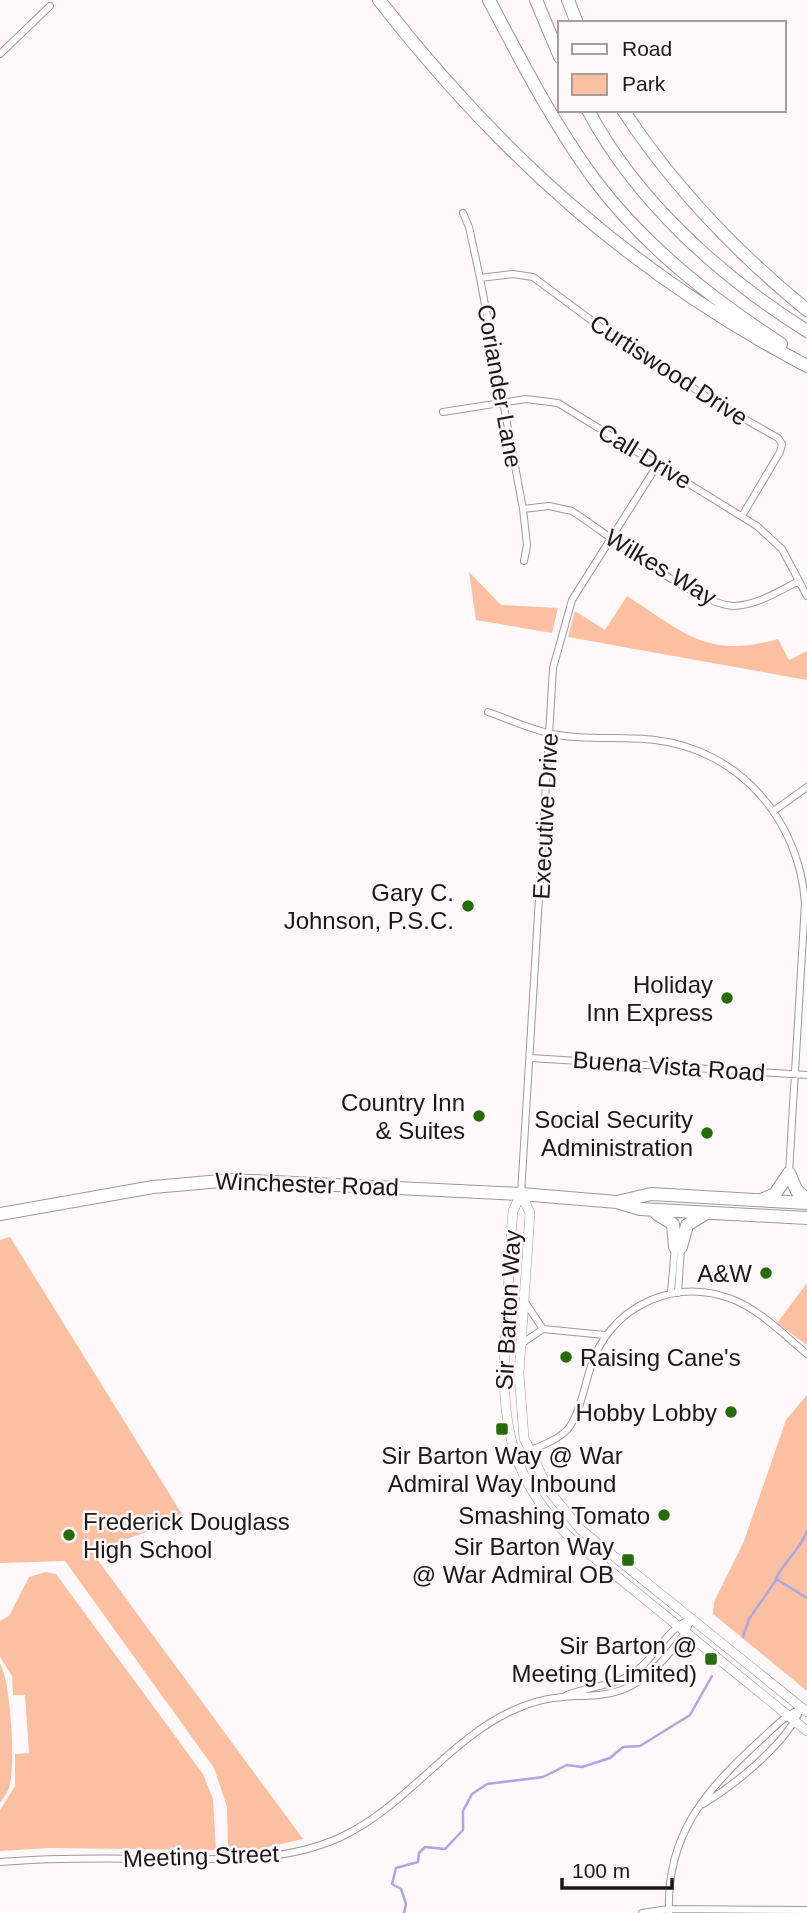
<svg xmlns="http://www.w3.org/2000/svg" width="807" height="1913" font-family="Helvetica,sans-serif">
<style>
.green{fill:#fbc0a1}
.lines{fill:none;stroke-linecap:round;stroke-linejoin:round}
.stream{stroke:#aca7e3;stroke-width:2.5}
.street-casing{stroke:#a1979c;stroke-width:8}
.secondary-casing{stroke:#a1979c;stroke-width:10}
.highway-casing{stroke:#a1979c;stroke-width:14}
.street{stroke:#fff;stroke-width:6}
.secondary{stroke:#fff;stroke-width:9}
.highway{stroke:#fff;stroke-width:12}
.poi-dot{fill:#266d09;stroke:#fff8fb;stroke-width:2.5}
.labels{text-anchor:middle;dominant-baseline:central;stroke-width:5;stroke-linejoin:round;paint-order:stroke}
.street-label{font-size:24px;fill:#1b1719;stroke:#fff8fb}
.poi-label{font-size:24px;fill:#1b1719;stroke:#fff8fb;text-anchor:end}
</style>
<rect width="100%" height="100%" fill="#fff8fb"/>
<path class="green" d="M469 572 501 605 558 608 552 633 476 620Z
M627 596C685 633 706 659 778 639L789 660 807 651V680L568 637 575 611 605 630Z
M10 1237 185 1519 91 1551 303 1839 255 1850 228 1849 227 1807 214 1768 65 1561 0 1563V1240Z
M807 1283V1345L777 1323Z
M807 1395V1691L713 1614 714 1602 744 1541 786 1420Z
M46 1572 56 1574 203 1774 213 1799 216 1850 49 1848 0 1851V1810L15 1786V1754L29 1753 25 1695H13L12 1676 0 1657V1621L9 1616 29 1577Z
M0 1664C11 1680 15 1764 10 1784 9 1791 4 1797 0 1803Z"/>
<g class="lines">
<path class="stream" d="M807 1531C801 1549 784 1561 776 1579L807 1598
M743 1637 749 1619 776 1580
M404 1913 406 1904 401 1889 392 1884 396 1868 418 1862 419 1853 425 1847 445 1849 463 1830V1811L472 1794 487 1784 543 1777 567 1765 582 1767 610 1758 623 1747 640 1746 690 1715 712 1676"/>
<g class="street-casing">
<path id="street" d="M0 54 50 6
M463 213 469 227 480 278 523 509 527 545 524 561
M480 278 513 274 533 277 599 326 713 401 778 438 782 444 780 452 742 516
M443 412 526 399 558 403 757 526 782 549 807 596
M523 509 549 506 572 511C606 533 698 606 734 606 758 605 779 591 799 581
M488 712C508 719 528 728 548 733 582 741 621 736 655 740 740 750 799 820 805 903L789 1173
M775 810 807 787
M530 1058 807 1075
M521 1194 553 668 572 600 658 464
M671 1293 675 1247
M678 1293 681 1247
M525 1302 543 1329
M521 1344 543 1329 605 1335
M515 1456C532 1449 554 1443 567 1430 581 1415 586 1375 595 1355 619 1304 674 1279 729 1298 758 1308 783 1334 807 1354
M567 1695C589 1686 616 1686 635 1672 657 1656 666 1629 691 1619
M703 1804C736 1784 787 1743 801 1708
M0 1862C51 1858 102 1858 153 1859 217 1859 282 1864 341 1837 408 1806 452 1734 521 1707 581 1682 612 1717 665 1658 676 1645 686 1635 691 1619
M642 1913 668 1909 807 1910
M669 1913C666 1837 703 1793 756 1744 771 1731 783 1716 802 1708"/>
</g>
<g class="secondary-casing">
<path id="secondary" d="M521 1194 513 1211C510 1245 509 1279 507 1313 500 1406 501 1476 576 1543L807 1731
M521 1194 530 1213 519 1373 524 1438 549 1491 580 1529 807 1712"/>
</g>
<g class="highway-casing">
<path id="highway" d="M379 0C500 155 632 274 807 366
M489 0C521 61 553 123 594 179 645 247 711 298 781 344
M536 0 560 57
M568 0 577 23
M588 110C636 201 721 277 807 331
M623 110C673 186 737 253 807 310
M789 1173 797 1191 807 1199
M761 1200 775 1194 789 1173
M617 1202 651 1194 807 1203
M0 1214 153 1187 232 1180 521 1194 617 1202 640 1209 807 1218
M657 1214 673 1224 675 1247
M681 1247 687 1225 705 1214"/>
</g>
<use href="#street" class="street"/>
<use href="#secondary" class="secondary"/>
<use href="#highway" class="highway"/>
</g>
<g class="poi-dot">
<circle cx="468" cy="906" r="7"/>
<circle cx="727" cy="998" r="7"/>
<circle cx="479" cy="1116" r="7"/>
<circle cx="707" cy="1133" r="7"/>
<circle cx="766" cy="1273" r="7"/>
<circle cx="566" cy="1357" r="7"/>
<circle cx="731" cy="1412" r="7"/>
<rect x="495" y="1422" width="14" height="14" rx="3.5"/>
<circle cx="664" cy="1515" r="7"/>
<circle cx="69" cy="1535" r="7"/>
<rect x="621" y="1553" width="14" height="14" rx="3.5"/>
<rect x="704" y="1652" width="14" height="14" rx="3.5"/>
</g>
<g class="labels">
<g class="street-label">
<text transform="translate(669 370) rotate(33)">Curtiswood Drive</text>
<text transform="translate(500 386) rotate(80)">Coriander Lane</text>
<text transform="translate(645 456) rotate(31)">Call Drive</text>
<text transform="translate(661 567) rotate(31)">Wilkes Way</text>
<text transform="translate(545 816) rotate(-87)">Executive Drive</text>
<text transform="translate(669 1066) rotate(4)">Buena Vista Road</text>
<text transform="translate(307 1184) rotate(2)">Winchester Road</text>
<text transform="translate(508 1310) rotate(-87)">Sir Barton Way</text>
<text transform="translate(201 1856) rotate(-2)">Meeting Street</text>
</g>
<g class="poi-label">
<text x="454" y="892">Gary C.<tspan x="454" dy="28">Johnson, P.S.C.</tspan></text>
<text x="713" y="984">Holiday<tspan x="713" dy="28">Inn Express</tspan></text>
<text x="465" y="1102">Country Inn<tspan x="465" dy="28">&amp; Suites</tspan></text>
<text x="693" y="1119">Social Security<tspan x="693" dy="28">Administration</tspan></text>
<text x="752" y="1273">A&amp;W</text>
<text x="580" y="1357" text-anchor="start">Raising Cane's</text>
<text x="717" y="1412">Hobby Lobby</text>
<text x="502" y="1455" text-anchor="middle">Sir Barton Way @ War<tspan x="502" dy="28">Admiral Way Inbound</tspan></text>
<text x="650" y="1515">Smashing Tomato</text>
<text x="83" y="1521" text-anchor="start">Frederick Douglass<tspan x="83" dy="28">High School</tspan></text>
<text x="614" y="1546">Sir Barton Way<tspan x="614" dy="28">@ War Admiral OB</tspan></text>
<text x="697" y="1645">Sir Barton @<tspan x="697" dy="28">Meeting (Limited)</tspan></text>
</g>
</g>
<rect x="558" y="21" width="228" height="91" fill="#fff8fb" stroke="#a49ea1" stroke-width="2"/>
<rect x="572" y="44" width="35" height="10" fill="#ffffff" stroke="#a49ea1" stroke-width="2"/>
<text x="622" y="56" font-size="21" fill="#1b1719">Road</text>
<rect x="572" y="74" width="35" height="21" fill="#fbc0a1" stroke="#a49ea1" stroke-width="2"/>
<text x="622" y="91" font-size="21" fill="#1b1719">Park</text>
<path d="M562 1878v10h110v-10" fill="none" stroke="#1b1719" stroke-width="3.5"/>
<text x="572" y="1878" font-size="21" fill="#1b1719" stroke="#fff8fb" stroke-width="5" paint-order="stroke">100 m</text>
</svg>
